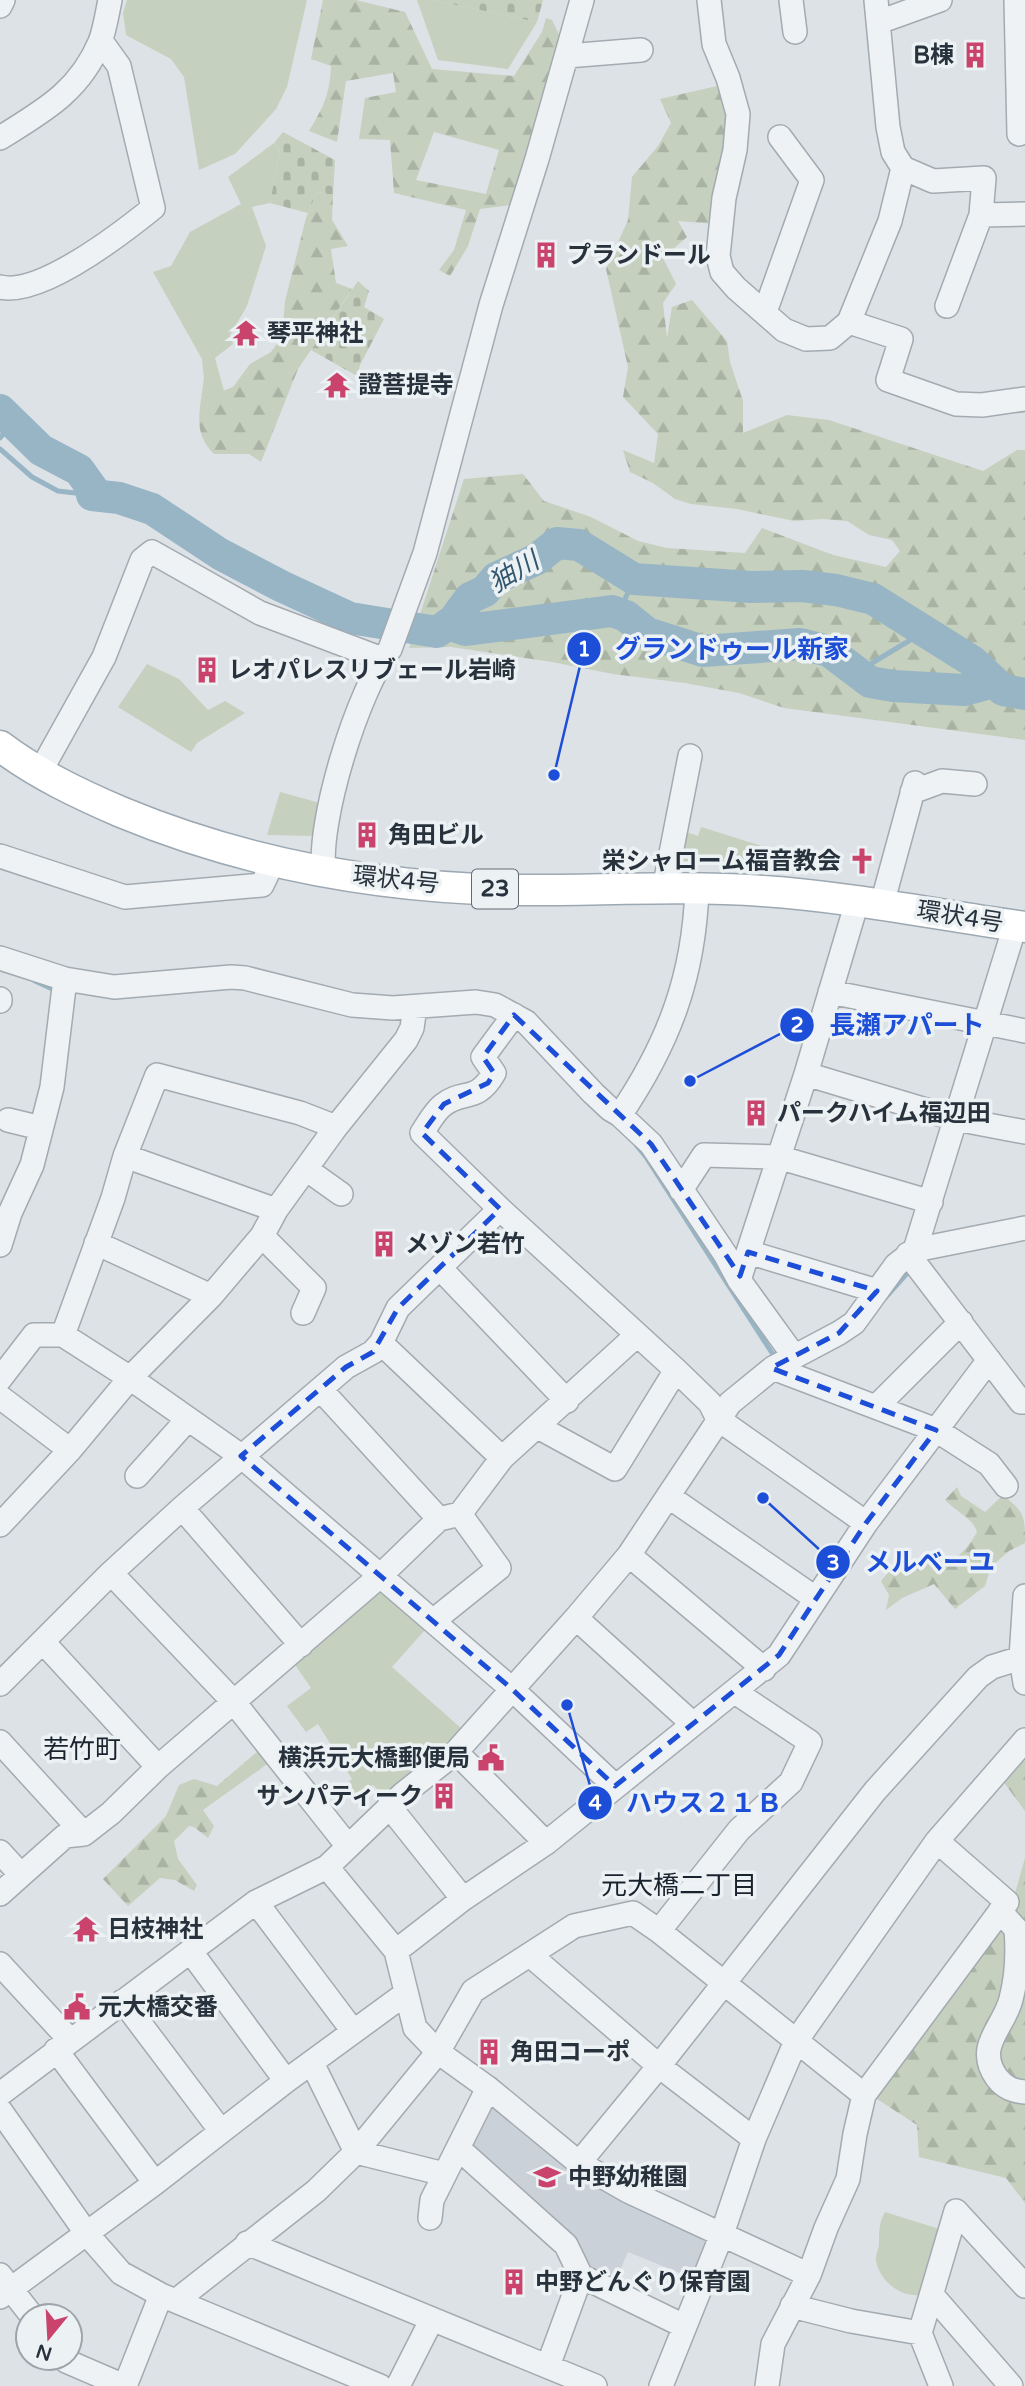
<svg xmlns="http://www.w3.org/2000/svg" width="1025" height="2386" font-family="'Varela Round','Noto Sans JP',sans-serif">
<style>
.built{fill:#cbd1d8}
.grass{fill:#c5d0be}
.forest{fill:url(#forest-firs);fill-rule:evenodd}
.cemetery{fill:url(#cemetery-stones)}
.lines{fill:none;stroke-linecap:round;stroke-linejoin:round}
.stream{stroke:#98b5c6;stroke-width:5}
.river{stroke:#98b5c6;stroke-width:32}
.minor-casing{stroke:#a3aab0;stroke-width:26}
.major-casing{stroke:#9ca8b2;stroke-width:33}
.minor{stroke:#eff2f5;stroke-width:23}
.major{stroke:#fff;stroke-width:30}
.marked{fill:none;stroke:#1d4ed8;stroke-width:5;stroke-dasharray:14 9;stroke-linejoin:round}
.labels{text-anchor:middle;dominant-baseline:central;stroke-width:7;stroke-linejoin:round;paint-order:stroke}
.shield{fill:#ecf1f4;stroke:#626b73;stroke-width:2}
.shield-label{font-size:23px;font-weight:bold;fill:#27323c}
.poi-label{font-size:24px;font-weight:bold;fill:#27323c;stroke:#ecf1f4;text-anchor:start}
.street-label{font-size:24px;fill:#27323c;stroke:#ecf1f4}
.water-label{font-size:26px;font-style:italic;fill:#32576f;stroke:#ecf1f4}
.neighbourhood-label{font-size:26px;fill:#19232d;stroke:#ecf1f4}
.leader{fill:none;stroke:#1d4ed8;stroke-width:2.5}
.callout-dot{fill:#1d4ed8;stroke:#ecf1f4;stroke-width:2.5}
.mark-label{font-size:21px;text-anchor:middle;font-weight:bold;fill:#fff}
.callout-label{font-size:26px;text-anchor:middle;font-weight:bold;fill:#1d4ed8;stroke:#ecf1f4;stroke-width:7;stroke-linejoin:round;paint-order:stroke}
</style>
<defs>
<pattern id="forest-firs" width="22" height="20" patternUnits="userSpaceOnUse" patternTransform="scale(1.75)"><rect width="22" height="20" fill="#c5d0be"/><path d="M5 1l3.5 6h-7zM16 11l3.5 6h-7z" fill="#a9b3a4"/></pattern>
<pattern id="cemetery-stones" width="16" height="16" patternUnits="userSpaceOnUse" patternTransform="scale(1.75)"><rect width="16" height="16" fill="#c5d0be"/><path d="M2 7V4a2 2 0 0 1 4 0v3zM10 15v-3a2 2 0 0 1 4 0v3z" fill="#a9b3a4"/></pattern>
</defs>
<rect width="100%" height="100%" fill="#dde2e6"/>
<path class="built" d="M488 2088 579 2163 722 2234 702 2282 628 2252 616 2280 585 2267 458 2148Z"/>
<path class="grass" d="M127 0H307L287 87 276 109 235 154 199 170 184 77 171 59 126 35 123 13Z
M417 0H432L537 22 508 69 438 60Z
M274 143 280 149 270 203 252 207 266 246 247 306 230 335 233 344 215 358 224 391 201 399 204 378 202 359 153 272 171 266 190 232 241 204 228 177Z
M147 664 179 679 208 710 225 701 245 713 197 743 191 752 118 707Z
M280 792 320 803 315 836 267 835Z
M701 827 765 847 762 866 691 862 675 865 683 831 698 836Z
M380 1576 433 1621 392 1667 462 1729 384 1796 373 1785 354 1797 344 1786 352 1779 318 1724 306 1732 287 1706 311 1688 289 1656Z
M885 2212 949 2232 924 2294C904 2300 879 2282 876 2260 875 2255 879 2249 879 2244 879 2231 879 2223 885 2212Z"/>
<path class="forest" d="M323 0H356L405 12 432 69 514 76 542 32 546 18 552 20 561 39 511 205 480 209 468 246 450 276 439 270 454 250 466 210 394 193 390 140 359 139 365 98 396 92 393 73 346 81 337 142 309 131C323 108 330 94 331 66L311 59ZM434 132 499 150 486 194 416 180Z
M717 86 731 136 715 224 678 221 687 237 663 258 676 284 663 303 667 338 672 307 692 300 727 341 730 362 743 401V433L787 415 829 420 983 471 1017 450H1025V740L784 708 739 693 685 683 613 674 552 662 451 647 409 648 464 479 523 474 544 501 591 517 638 541 667 548 745 553 762 528 833 555 886 567 900 551 892 540 869 535 847 521 822 519 794 521 737 509 691 504 675 499 653 483 630 472 623 450 654 463 658 434 623 397 628 367 606 269 628 220 632 177 658 146 671 123 660 99Z
M317 192 333 195 332 220 348 246 331 249 336 283 352 289 298 369 261 462 249 454H214C197 437 198 422 201 399L233 387 250 364 271 352 282 337 285 301 306 218Z
M957 1487 961 1496 985 1512 1003 1495C1025 1513 1025 1516 1025 1543L1009 1551 991 1567 985 1586 955 1609 934 1584 902 1598 886 1610 889 1595 881 1581 902 1556C939 1563 956 1570 977 1532 973 1518 955 1511 945 1500Z
M1025 1740V1811L997 1773Z
M257 1752 270 1762 203 1810 214 1826 208 1838 194 1827 189 1826 174 1841 178 1859 197 1885 194 1891 175 1880 160 1878 128 1906 103 1879 166 1816 179 1785 194 1779 217 1786Z
M1025 1858V2203L1006 2178 919 2157 917 2125 874 2097 1014 1897Z"/>
<path class="cemetery" d="M432 0H543L537 22Z
M283 132 335 160 333 195 317 192 308 213 270 203 280 149 274 143Z
M358 281 369 291 364 307 384 319 360 365 357 376 311 350Z"/>
<g class="lines">
<path class="stream" d="M0 438 13 422
M0 449 32 477 58 491 92 495
M626 616 625 599 634 579
M857 672 917 636 921 629
M35 981 50 988H58
M637 1146 646 1157 772 1353 780 1357
M885 1298 911 1269"/>
<path class="river" d="M0 410 41 450 79 470 94 491 92 495 119 498 152 509 220 554 281 586 350 618 437 632 454 620 470 598 485 591 496 578 537 559 557 543 579 545 634 579 751 587 802 586 836 590 873 599 972 661 1003 690 1025 694
M448 624 466 630 612 611 626 616 647 633 703 651 800 644 829 651 870 682 893 686 964 690 994 682"/>
<g class="minor-casing">
<path id="minor" d="M709 0 714 44 728 78 738 114 735 150 724 198 718 256 722 272 736 288 784 330 806 339 830 338 849 322 890 221 903 168 893 152 888 127 876 0
M791 0 795 32
M1016 0 1019 134
M0 6 3 0
M879 22 940 0
M567 56 641 50
M0 138C43 111 79 92 100 42 105 29 107 14 110 0
M903 168 933 181 984 178 981 215 947 306
M981 215 1025 214
M0 287C40 297 122 233 153 208L119 66 101 41
M765 312 812 180 780 137
M849 322 901 339 888 380 956 404 982 405 1025 399
M40 772 104 657 142 560 152 552 260 613 382 659
M912 792 942 781 975 784
M0 856 125 897 262 885 273 862
M324 872C317 822 358 690 390 649L425 553 491 305 537 159 582 0
M664 889 690 756
M882 904 915 783
M0 958 65 979 114 987 231 977 245 978 352 1005 393 1008 476 1002 495 1005 526 1022 593 1093 610 1109 620 1115 651 1144 725 1254 739 1280 794 1356
M830 992 1025 1031
M0 999V1001
M806 1074 956 1119 1025 1132
M620 1115C669 1043 694 976 697 889
M8 1120 41 1128
M125 1156 276 1210
M306 1169 341 1194
M681 1190 704 1155 778 1157 931 1202
M500 1209 422 1133C428 1124 434 1112 443 1105 463 1089 476 1104 494 1073L483 1057 514 1015
M262 1236 314 1288 303 1313
M96 1243 211 1296
M0 1245 10 1213 32 1165 52 1087 65 979
M915 1250 1025 1228
M748 1252 877 1291
M908 1254 1021 1402H1025
M440 1268 567 1401
M739 1280 806 1074 857 902
M63 1335 113 1198 125 1156 157 1075 300 1113 336 1127
M381 1343 502 1458
M773 1368 936 1430 989 1464 1006 1486
M0 1379 34 1335H63L130 1378 241 1456 513 1690 615 1786
M321 1390 439 1519
M0 1397 70 1450
M877 1406 961 1322
M538 1427 615 1469 676 1370
M137 1476 188 1419
M668 1496 815 1598
M182 1508 301 1645
M0 1525 70 1450 130 1378 211 1296 262 1236 276 1210 336 1127 406 1040 412 1028 415 1007
M629 1555 764 1669
M111 1573 233 1701 347 1845
M1025 1596 1021 1658 1025 1683
M576 1618 693 1724
M433 1621 499 1568 460 1514
M43 1642 158 1767
M0 1684 111 1573 182 1508 346 1367 373 1352 381 1343 398 1308 500 1209 676 1370 710 1403 718 1419 866 1523
M0 1742 84 1834
M456 1752 546 1843
M389 1806 463 1899
M0 1852 21 1875
M327 1867 396 1951 415 2028 438 2052 488 2088 579 2163 628 2191 809 2275
M0 1894 65 1836 84 1834 111 1813 158 1767 380 1576 439 1519 460 1514 502 1458 637 1335
M256 1902 353 2031
M1000 1911 1016 1929C1018 1953 1017 1976 1011 1999 1004 2028 974 2046 997 2078 1005 2088 1013 2091 1025 2092
M659 1931 739 1830 791 1782 810 1742 735 1692
M396 1951 463 1899 546 1843 779 1655 866 1523 989 1360
M191 1952 286 2081
M530 1955 659 2066 754 2139
M0 1964 70 2040
M123 2001 221 2131
M56 2050 155 2183
M312 2063 356 2152 444 2174
M0 2094 256 1902 327 1867 403 1794 456 1752 576 1618 629 1555 730 1403 773 1368 839 1333 854 1323 896 1265 915 1250 1015 926
M0 2110 87 2234 121 2273 161 2295 380 2386
M458 2148 566 2245 581 2276 684 2326
M579 2163 659 2066 875 1791 978 1677 992 1667 1021 1658
M430 2218 432 2200 488 2088
M247 2243 595 2386
M0 2275 32 2316
M932 2295 1011 2386
M0 2297 155 2183 286 2081 405 1994
M177 2300 316 2191 356 2152 438 2052 473 1991 574 1926 633 1913 659 1931 864 2095
M792 2306 851 2321 920 2333
M64 2358 66 2361 124 2386
M548 2366 581 2276
M125 2386 161 2295
M398 2386 432 2319
M661 2386 722 2234 754 2139 796 2041 937 1841
M767 2386 773 2344 809 2275 826 2228 848 2179 855 2134 864 2095 1007 1902 937 1841 1025 1740
M941 2386 920 2333 956 2211 1025 2286"/>
</g>
<g class="major-casing">
<path id="major" d="M0 746C37 774 79 794 121 812 244 863 375 887 508 890 593 891 678 885 763 891 851 897 938 915 1025 927"/>
</g>
<use href="#minor" class="minor"/>
<use href="#major" class="major"/>
</g>
<path class="marked" d="M514 1015 651 1144 740 1276 748 1252 877 1291 839 1333 771 1368 936 1430 866 1523 779 1655 615 1786 513 1690 241 1456 346 1367 373 1352 398 1308 500 1209 422 1133 444 1104 488 1083 494 1073 483 1057Z"/>
<defs>
<g id="building-bare" transform="scale(2.1)"><path d="M-4-6H4V6H1V3H-1V6H-4ZM-2.5-4.3h1.7v1.8h-1.7ZM.8-4.3h1.7v1.8H.8ZM-2.5-1h1.7V.8h-1.7ZM.8-1h1.7V.8H.8Z" fill="#ca436c" stroke="#ecf1f4" stroke-width="2.5" paint-order="stroke"/></g>
<g id="temple-bare" transform="scale(2.1)"><path d="M0-6L5-2H3V0L6.5 2.5H4V6H1.5V3h-3V6H-4V2.5H-6.5L-3 0V-2H-5Z" fill="#ca436c" stroke="#ecf1f4" stroke-width="2.5" paint-order="stroke"/></g>
<g id="church-bare" transform="scale(2.1)"><path d="M-1.2-6h2.4v3.5h3.3v2.4h-3.3V6h-2.4V-.1h-3.3v-2.4h3.3Z" fill="#ca436c" stroke="#ecf1f4" stroke-width="2.5" paint-order="stroke"/></g>
<g id="civic-bare" transform="scale(2.1)"><path d="M-.6-6.5H3V-4.5H.6V-3L4-1V1h2V6H-6V1h2V-1L-.6-3ZM-1.2 2.5V6h2.4V2.5Z" fill="#ca436c" stroke="#ecf1f4" stroke-width="2.5" paint-order="stroke"/></g>
<g id="school-bare" transform="scale(2.1)"><path d="M0-5L7-2L0 1L-7-2ZM-4 1L0 2.5L4 1V4Q0 6-4 4Z" fill="#ca436c" stroke="#ecf1f4" stroke-width="2.5" paint-order="stroke"/></g>
</defs>
<g fill-rule="evenodd">
<use href="#building-bare" x="975" y="55"/>
<use href="#building-bare" x="546" y="255"/>
<use href="#temple-bare" x="246" y="333"/>
<use href="#temple-bare" x="337" y="385"/>
<use href="#building-bare" x="207" y="670"/>
<use href="#building-bare" x="367" y="835"/>
<use href="#church-bare" x="862" y="861"/>
<use href="#building-bare" x="756" y="1113"/>
<use href="#building-bare" x="384" y="1244"/>
<use href="#civic-bare" x="491" y="1758"/>
<use href="#building-bare" x="444" y="1796"/>
<use href="#temple-bare" x="86" y="1929"/>
<use href="#civic-bare" x="77" y="2007"/>
<use href="#building-bare" x="489" y="2052"/>
<use href="#school-bare" x="547" y="2177"/>
<use href="#building-bare" x="514" y="2282"/>
</g>
<g class="labels">
<rect class="shield" x="472" y="869.5" width="46" height="39" rx="5"/>
<g class="shield-label">
<text x="495" y="889">23</text>
</g>
<g class="poi-label">
<text x="954" y="55" text-anchor="end">B棟</text>
<text x="567" y="255">プランドール</text>
<text x="267" y="333">琴平神社</text>
<text x="358" y="385">證菩提寺</text>
<text x="228" y="670">レオパレスリブェール岩崎</text>
<text x="388" y="835">角田ビル</text>
<text x="841" y="861" text-anchor="end">栄シャローム福音教会</text>
<text x="777" y="1113">パークハイム福辺田</text>
<text x="405" y="1244">メゾン若竹</text>
<text x="470" y="1758" text-anchor="end">横浜元大橋郵便局</text>
<text x="423" y="1796" text-anchor="end">サンパティーク</text>
<text x="107" y="1929">日枝神社</text>
<text x="98" y="2007">元大橋交番</text>
<text x="510" y="2052">角田コーポ</text>
<text x="568" y="2177">中野幼稚園</text>
<text x="535" y="2282">中野どんぐり保育園</text>
</g>
<g class="street-label">
<text transform="translate(396 880) rotate(6)">環状4号</text>
<text transform="translate(960 917) rotate(9)">環状4号</text>
</g>
<g class="water-label">
<text transform="translate(514 572) rotate(-31)">㹨川</text>
</g>
<g class="neighbourhood-label">
<text x="82" y="1749">若竹町</text>
<text x="679" y="1885">元大橋二丁目</text>
</g>
</g>
<path class="leader" d="M554 775L584 649M690 1081L797 1025M763 1498L833 1562M567 1705L595 1803"/>
<g class="callout-dot">
<circle cx="554" cy="775" r="7"/>
<circle cx="690" cy="1081" r="7"/>
<circle cx="763" cy="1498" r="7"/>
<circle cx="567" cy="1705" r="7"/>
<circle cx="584" cy="649" r="18"/>
<circle cx="797" cy="1025" r="18"/>
<circle cx="833" cy="1562" r="18"/>
<circle cx="595" cy="1803" r="18"/>
</g>
<g class="mark-label">
<text x="584" y="656">1</text>
<text x="797" y="1032">2</text>
<text x="833" y="1570">3</text>
<text x="595" y="1810">4</text>
</g>
<g class="callout-label">
<text x="732" y="658">グランドゥール新家</text>
<text x="907" y="1034">長瀬アパート</text>
<text x="930" y="1571">メルベーユ</text>
<text x="704" y="1812">ハウス２１Ｂ</text>
</g>
<g transform="translate(49 2337) rotate(198)"><circle r="33" fill="#ecf1f4" stroke="#9da5aa" stroke-width="2"/>
<path d="M0-5L12 26L0 18L-12 26Z" fill="#ca436c"/>
<text y="-10" font-size="19" font-weight="bold" text-anchor="middle" fill="#27323c">N</text>
</g>
</svg>
